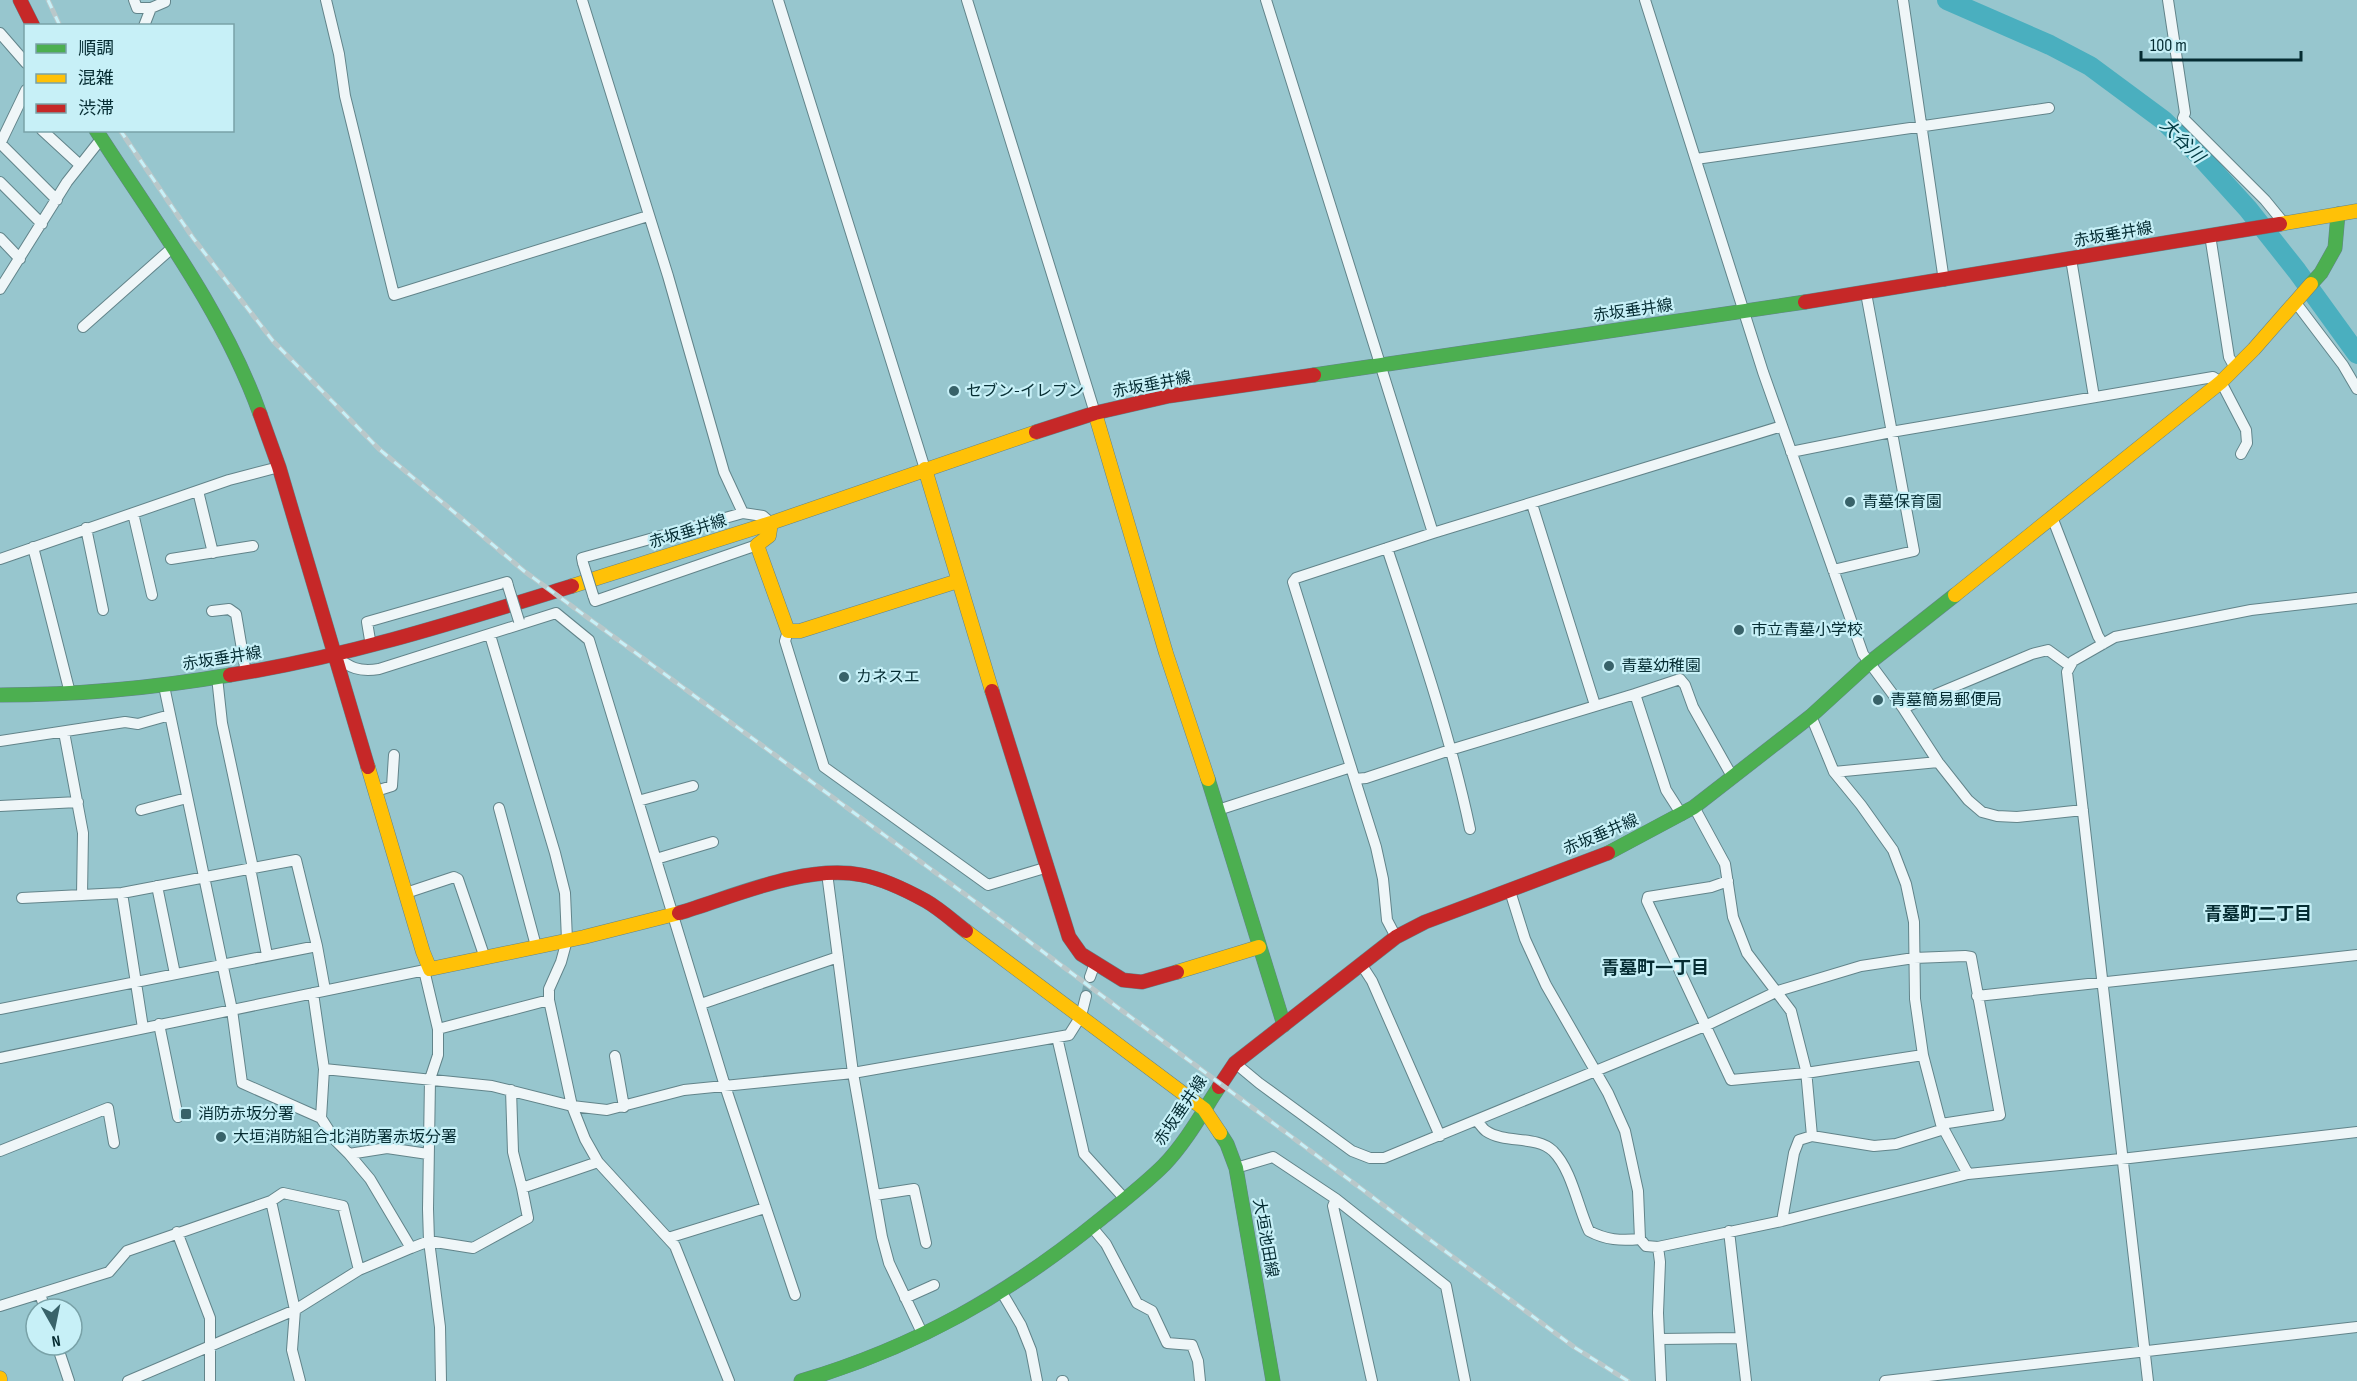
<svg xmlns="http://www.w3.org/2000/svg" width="2357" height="1381" font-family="'Sofia Sans Condensed','Noto Sans JP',sans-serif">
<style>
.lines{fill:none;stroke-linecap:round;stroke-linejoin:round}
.river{stroke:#4aafbf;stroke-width:20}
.street-tunnel{stroke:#7aa7af;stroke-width:10;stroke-dasharray:10 5;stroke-linecap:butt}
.street-casing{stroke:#62848a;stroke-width:12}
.fast-casing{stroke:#62848a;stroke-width:15}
.slow-casing{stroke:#62848a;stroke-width:15}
.jam-casing{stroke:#62848a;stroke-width:15}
.street{stroke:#eff6f8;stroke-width:10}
.fast{stroke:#4caf50;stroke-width:14}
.slow{stroke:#ffc107;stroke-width:14}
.jam{stroke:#c62828;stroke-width:14}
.rail-casing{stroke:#b9c8ca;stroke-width:5}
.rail{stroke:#c7f0f7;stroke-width:3;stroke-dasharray:9;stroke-linecap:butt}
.street-bridge-casing{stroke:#62848a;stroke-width:12;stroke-linecap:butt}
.street-bridge{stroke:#eff6f8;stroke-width:10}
.poi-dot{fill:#386269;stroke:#c7f0f7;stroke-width:2}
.labels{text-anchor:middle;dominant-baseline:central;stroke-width:4.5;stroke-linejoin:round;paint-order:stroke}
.street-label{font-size:16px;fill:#052c32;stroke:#c7f0f7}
.poi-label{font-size:16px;fill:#052c32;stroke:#c7f0f7;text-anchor:start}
.water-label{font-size:18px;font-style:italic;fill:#013941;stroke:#c7f0f7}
.neighbourhood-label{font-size:18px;font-weight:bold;fill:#052c32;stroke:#c7f0f7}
</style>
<rect width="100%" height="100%" fill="#97c6ce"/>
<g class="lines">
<path class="river" d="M1947 0 2050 45 2090 66 2163 120 2199 155 2248 209 2297 271 2357 354"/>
<path class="street-tunnel" d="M1086 996 1090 977"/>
<g class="street-casing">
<path id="street" d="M134 0 137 8H151L165 2V0
M326 0 339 54 345 96 394 295 648 216
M582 0 668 276 724 472 743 513
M778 0 925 469
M967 0 1095 413
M1266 0 1433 533
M1645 0 1763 372 1863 654 1903 708 1938 762 1968 800 1982 812 1997 816 2017 817 2083 810
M1903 0 1944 281
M2168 0 2185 113 2183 118 2265 200 2283 222
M144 26 151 8
M0 33 26 63
M42 130 80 165
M0 143 57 200
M0 144 26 90
M1696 159 2049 108
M0 182 42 224
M2210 235 2229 357 2235 368
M0 238 20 259
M2071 259 2094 397
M0 289 67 182 101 139
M2296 303 2343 365 2357 389
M83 327 172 248
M1791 452 1891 432 2213 377 2221 382 2246 430 2247 443 2241 454
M198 491 213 553
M1532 504 1595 705
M133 513 152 595
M2052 517 2098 636 2103 644
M86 528 103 610
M33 547 70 693
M1387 548C1418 641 1450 734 1470 829
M0 559 229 480 279 467
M171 559 253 546
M583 563 582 558 743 513 763 516 771 523
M1833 570 1914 551 1866 293
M593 595 595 601 757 545
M212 611 229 609 236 614 246 673
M788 631 785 641 824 767 988 885 1048 867
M490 635 555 853 565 893 567 940 561 962 549 989V1000
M371 646 367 622 507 582 508 586
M335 656C350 668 359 672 379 669L556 613 589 640 725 1086 795 1295
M217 677 222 723 253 868 296 860 317 946
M164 686 232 1010 242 1083 321 1118 335 1140 349 1154 370 1179 411 1248
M1635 694 1680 679 1685 685 1693 707 1733 778
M1903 708 2032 654 2048 650 2070 666
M1811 716 1834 772 1861 805 1893 850 1906 884 1914 922 1915 999 1923 1055 1941 1124 1968 1174
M64 732 83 833 82 895
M0 741 125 722 138 724 170 715
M1834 772 1938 762
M1355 779 1366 778 1450 750 1635 694 1666 790 1682 815
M376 791 392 786 394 755
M638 801 693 786
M0 806 78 802
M1694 807 1725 864 1733 917 1747 953 1791 1011 1806 1070 1812 1136
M499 808 536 946
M141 810 187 798
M1218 810 1351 767
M656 859 713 842
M250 868 267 955
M827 873 853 1073 882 1237 889 1263 923 1335
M1728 881 1711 887 1648 897 1647 901 1731 1080 1806 1073 1923 1055
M157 886 175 974
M1510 891 1525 939 1546 985 1608 1093 1625 1131 1638 1191 1640 1239
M122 893 143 1028
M406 893 454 877 458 879 485 958
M22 898 122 893 253 868
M1396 937 1387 920 1383 879 1376 847 1293 582 1296 578 1433 533 1782 426
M1361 964 1372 981 1440 1136
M424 970 438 1029V1055L430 1079 428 1209 429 1241 440 1327 441 1381
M1090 977 1095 963
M313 993 324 1069 321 1118
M1977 996 2357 955
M701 1004 838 957
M0 1009 317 946 325 990
M159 1024 178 1117
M438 1029 549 1000 572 1106 585 1139 598 1162 675 1246 729 1381
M1057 1037 1084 1154 1124 1198
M615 1056 624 1107
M0 1058 430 969
M1235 1063 1259 1083 1352 1151 1370 1158H1384L1705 1026 1778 991 1861 966 1914 958 1965 956 1971 957 2000 1115 1941 1124
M324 1069 492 1086 572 1106 607 1110 684 1090 853 1073 1069 1035 1081 1016 1086 996
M511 1090 513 1152 522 1188
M1477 1121C1480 1124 1483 1129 1486 1131 1505 1144 1536 1135 1553 1151 1572 1170 1578 1208 1589 1231 1606 1240 1621 1241 1640 1239L1646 1246 1658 1247 1782 1221 1968 1174 2121 1159 2357 1132
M0 1151 108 1108 114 1143
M349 1154 387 1148 428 1154
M1236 1168 1273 1157 1336 1199 1446 1286 1465 1381
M875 1195 914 1189 926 1243
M1336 1199 1333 1206 1372 1381
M271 1201 295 1310 292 1350 300 1381
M1782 1221 1794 1153 1799 1140 1812 1136 1874 1146 1896 1144 1944 1129
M1091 1226 1106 1244 1137 1303 1152 1311 1167 1343 1192 1345 1198 1361 1200 1381
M1729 1231 1746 1381
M177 1232 210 1318V1381
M668 1238 765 1208
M1658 1247 1660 1262 1658 1313 1661 1381
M1001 1291 1021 1325 1031 1350 1037 1381
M40 1294 45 1309
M905 1298 934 1285
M0 1306 109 1272 127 1251 271 1201 283 1193 343 1206 359 1270
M1660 1339 1740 1338
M57 1345 69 1381
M128 1381 295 1310 359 1270 411 1248 429 1241 473 1248 528 1218 522 1188 598 1162
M1062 1381H1063
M1885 1381 2357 1327
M2148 1381 2067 672 2073 661 2115 637 2251 610 2357 598"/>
</g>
<g class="fast-casing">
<path id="fast" d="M96 130C155 222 223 311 260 414
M2311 284 2321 273 2335 248 2338 214
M1314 375 1805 302
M0 695C77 695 154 688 230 675
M1208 779 1284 1025
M1608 853 1694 807 1811 716 1869 663 1955 595
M1220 1133 1227 1144 1236 1168 1273 1381
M801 1381C916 1347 1009 1294 1102 1218 1123 1201 1145 1184 1164 1165 1186 1142 1202 1113 1219 1087"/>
</g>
<g class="slow-casing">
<path id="slow" d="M2280 224 2357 211
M1095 413 1166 653 1208 779
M925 469 992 691
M771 523 769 536 757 545 788 631H800L958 581
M572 586 771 523 1036 432
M1955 595 2221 382 2254 349 2311 284
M368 767 423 952 430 969 584 937 679 913
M966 931 1204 1109 1220 1133
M1177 972 1259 947
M0 1378V1381"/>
</g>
<g class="jam-casing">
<path id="jam" d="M20 0 33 26
M1805 302 2280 224
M260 414 279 467 368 767
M1036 432 1095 413 1169 396 1314 375
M230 675C347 657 459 621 572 586
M992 691 1069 937 1081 954 1123 980 1142 982 1177 972
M679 913C733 897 804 864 862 875 884 879 906 890 926 901 940 909 953 921 966 931
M1219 1087 1235 1063 1396 937 1425 922 1608 853"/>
</g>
<use href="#street" class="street"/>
<use href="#fast" class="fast"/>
<use href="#slow" class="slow"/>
<use href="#jam" class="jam"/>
<g class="rail-casing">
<path id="rail" d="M48 0 60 26
M120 130 193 238 273 341 379 449 524 571 1007 925 1574 1347 1628 1381"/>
</g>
<use href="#rail" class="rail"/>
<g class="street-bridge-casing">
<path id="street-bridge" d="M583 563 593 595
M508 586 519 621"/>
</g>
<use href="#street-bridge" class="street-bridge"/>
</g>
<g class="poi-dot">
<circle cx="954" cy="391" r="6"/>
<circle cx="1850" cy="502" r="6"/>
<circle cx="1739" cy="630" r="6"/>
<circle cx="1609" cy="666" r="6"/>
<circle cx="844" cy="677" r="6"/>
<circle cx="1878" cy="700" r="6"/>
<rect x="180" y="1108" width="12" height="12" rx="3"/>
<circle cx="221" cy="1137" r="6"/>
</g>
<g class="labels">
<g class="street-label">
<text transform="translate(2113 235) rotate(-10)">赤坂垂井線</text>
<text transform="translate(1633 311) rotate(-8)">赤坂垂井線</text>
<text transform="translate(1152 385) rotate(-11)">赤坂垂井線</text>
<text transform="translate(688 532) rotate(-17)">赤坂垂井線</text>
<text transform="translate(222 659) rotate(-9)">赤坂垂井線</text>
<text transform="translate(1601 835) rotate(-23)">赤坂垂井線</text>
<text transform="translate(1181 1111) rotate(-56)">赤坂垂井線</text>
<text transform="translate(1265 1238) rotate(80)">大垣池田線</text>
</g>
<g class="poi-label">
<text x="966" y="391">セブン-イレブン</text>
<text x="1862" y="502">青墓保育園</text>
<text x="1751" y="630">市立青墓小学校</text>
<text x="1621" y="666">青墓幼稚園</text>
<text x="856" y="677">カネスエ</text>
<text x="1890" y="700">青墓簡易郵便局</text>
<text x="198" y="1114">消防赤坂分署</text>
<text x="233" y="1137">大垣消防組合北消防署赤坂分署</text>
</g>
<g class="water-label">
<text transform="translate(2182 141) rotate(45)">大谷川</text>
</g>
<g class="neighbourhood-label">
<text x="2258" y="914">青墓町二丁目</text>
<text x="1655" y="968">青墓町一丁目</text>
</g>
</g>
<rect x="24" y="24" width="210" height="108" fill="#c7f0f7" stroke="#79a2a8" stroke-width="1.5"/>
<rect x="36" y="44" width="30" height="9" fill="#4caf50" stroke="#79a2a8" stroke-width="1.5"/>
<text x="78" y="54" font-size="18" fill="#052c32">順調</text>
<rect x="36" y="74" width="30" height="9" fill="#ffc107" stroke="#79a2a8" stroke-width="1.5"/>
<text x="78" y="84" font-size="18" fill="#052c32">混雑</text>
<rect x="36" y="104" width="30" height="9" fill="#c62828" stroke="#79a2a8" stroke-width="1.5"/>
<text x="78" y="114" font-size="18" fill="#052c32">渋滞</text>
<g transform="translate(54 1327) rotate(171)"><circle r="28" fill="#c7f0f7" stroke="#79a2a8" stroke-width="1.5"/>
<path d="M0-4.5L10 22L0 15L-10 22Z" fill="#386269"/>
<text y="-9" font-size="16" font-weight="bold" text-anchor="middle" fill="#052c32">N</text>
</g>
<path d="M2141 51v9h160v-9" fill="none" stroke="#052c32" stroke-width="3"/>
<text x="2150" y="51" font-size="18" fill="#052c32" stroke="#c7f0f7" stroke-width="4.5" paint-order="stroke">100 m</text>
</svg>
